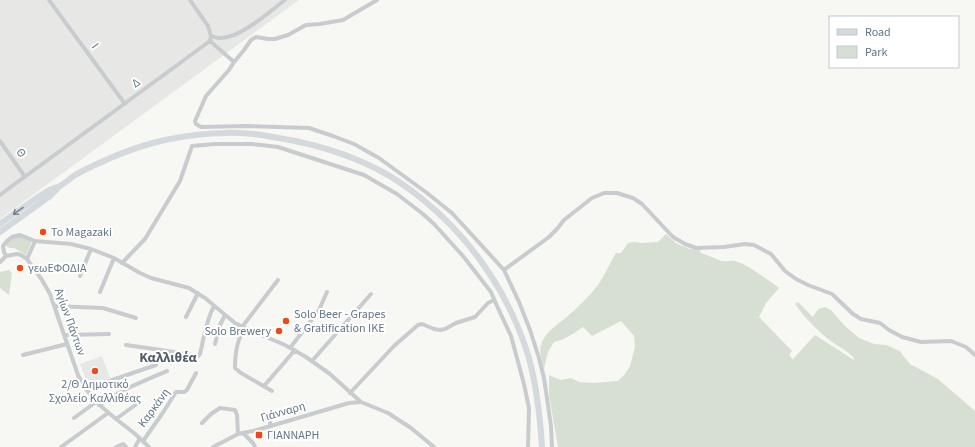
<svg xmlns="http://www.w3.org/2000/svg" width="975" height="447" font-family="'Source Sans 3',sans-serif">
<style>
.built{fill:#e7e8e6}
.green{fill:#d7dfd3}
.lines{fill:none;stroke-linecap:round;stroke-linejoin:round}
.street{stroke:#c9cccf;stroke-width:4}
.primary{stroke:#d4d9dd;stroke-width:6}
.oneway{stroke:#748693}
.poi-dot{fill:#f04919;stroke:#fff;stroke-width:1.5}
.labels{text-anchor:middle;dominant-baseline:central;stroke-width:4;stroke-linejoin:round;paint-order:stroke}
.street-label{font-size:12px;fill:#637786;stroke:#fff}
.poi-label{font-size:12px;fill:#637786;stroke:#fff;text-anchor:start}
.quarter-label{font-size:14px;font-weight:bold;fill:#52606b;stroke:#fff}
</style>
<rect width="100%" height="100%" fill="#f7f7f3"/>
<path class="built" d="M0 0H299L0 219Z
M102 356 110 378 89 387 80 364Z"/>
<path class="green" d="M666 234 677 244 690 249 700 250 701 253C708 255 713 258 719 260 725 263 729 260 735 261 747 264 768 280 779 288L766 303 759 317 792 351 789 355 793 359 815 335 854 360V358C847 350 837 346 828 339 816 329 804 317 795 304L798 302 813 317 818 309 825 307 831 310 845 326 859 338 874 344 886 345 900 351 904 357 910 364 938 379 975 411V447H558L549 395V375L561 380 571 378 579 382 593 383 618 381 625 374 630 366 635 347 634 336 621 321 592 336 583 327C573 334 566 339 554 342L548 352 544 369C542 361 539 352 541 345 544 334 555 326 563 320 576 309 588 298 598 285 605 275 610 263 616 253H621L628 243 634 242 641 243 658 242Z
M22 236 32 241 26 255 14 248H10L6 246 10 238Z
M9 270 12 273 9 295 0 288V272Z"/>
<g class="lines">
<path class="street" d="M49 0 125 104
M190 0 208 26 211 36
M210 41 234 62 244 50 251 40 256 37 268 39H275L288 35 306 25 320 24 343 20 377 0
M234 62 229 70 206 96 195 121 196 124 201 127 246 126 309 128 333 136 354 144 379 158 427 193 452 213 504 270 519 302 530 330 539 358 544 378 551 426 552 447
M0 141 25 177
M0 195 210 41 211 36C214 37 217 38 220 38 240 39 270 11 285 0
M6 256 4 252 3 246 7 241 12 237 20 235 35 241 71 244 91 249 114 258 140 273 151 278 189 288 205 298 235 323 245 328 285 345 306 357 330 374 361 402 388 413 411 428 434 447
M27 259 35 241
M0 262 6 256 17 254 21 255 27 259 42 280 50 294 78 375 86 389 96 402 116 419 134 433 149 447
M122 263 145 239 180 181 191 149 192 146 215 144H252L278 147 364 175 397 194 423 214 434 224 463 256 491 292 497 306 511 336 524 384 529 408 528 447
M504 270 549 237 557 229 564 220 592 198 604 193H617L633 198 642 204 673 237 685 244 696 248 724 247 745 244 754 245 771 254 785 271 796 279 808 285 832 294 853 314 861 319 880 323 889 330 902 337 921 342 951 341 966 347 975 355
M80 276 91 249
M100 292 114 258
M54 306 103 308 136 318
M186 317 198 293
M242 327 278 280
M245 328C237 339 235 354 235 368L241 373 272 391
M64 335 109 334
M215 344 220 325 225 315
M126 345 161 350 198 356 200 354C204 337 206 321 214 306
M290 348 319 310 327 292
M23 355 67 344
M312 361 371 294
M264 386 295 350
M86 389 156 365
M350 393 394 346 418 325 422 324 434 329 440 330 445 329 456 323 475 317 488 303 494 300
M99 405C121 390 143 381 167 371
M74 418 96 402
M116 419 138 403
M202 423 211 414 220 408 235 410 237 415 238 434
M270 426V414
M243 433 253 443 255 447
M143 441 162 414 176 392H184L187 390 196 373
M61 447 108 413
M116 447 123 444 126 447
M135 447 140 438
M213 447 238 434 257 430 349 403 361 402"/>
<path class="primary" d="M0 224C15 213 30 202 46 192 50 189 55 188 60 186 65 183 70 179 75 175 103 160 134 147 165 140 185 136 205 133 225 133 241 132 257 134 273 137 318 144 367 159 405 186 463 227 507 287 528 355 537 385 540 416 542 447
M0 232 50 196 58 188"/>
</g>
<defs><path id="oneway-shaft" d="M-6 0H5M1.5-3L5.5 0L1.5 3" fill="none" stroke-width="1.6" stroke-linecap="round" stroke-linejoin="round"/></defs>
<use class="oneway" href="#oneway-shaft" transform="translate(18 211) rotate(145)"/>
<g class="poi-dot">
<circle cx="43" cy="232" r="4"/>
<circle cx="20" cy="268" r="4"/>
<circle cx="286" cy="321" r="4"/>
<circle cx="279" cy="331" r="4"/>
<circle cx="95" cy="371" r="4"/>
<rect x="255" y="431" width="8" height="8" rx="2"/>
</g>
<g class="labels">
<g class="street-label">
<text transform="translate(95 46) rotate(54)">Ι</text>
<text transform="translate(136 83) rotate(-36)">Δ</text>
<text transform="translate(21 153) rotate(55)">Θ</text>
<text transform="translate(70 322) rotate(70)">Αγίων Πάντων</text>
<text transform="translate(154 408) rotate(-54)">Καρκάνη</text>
<text transform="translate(283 412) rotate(-16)">Γιάνναρη</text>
</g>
<g class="poi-label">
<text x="51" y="232">To Magazaki</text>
<text x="28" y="268">γεωΕΦΟΔΙΑ</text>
<text x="294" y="314">Solo Beer - Grapes<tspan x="294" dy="14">&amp; Gratification IKE</tspan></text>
<text x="271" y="331" text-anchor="end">Solo Brewery</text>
<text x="95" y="384" text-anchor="middle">2/Θ Δημοτικό<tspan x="95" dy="14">Σχολείο Καλλιθέας</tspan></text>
<text x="267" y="435">ΓΙΑΝΝΑΡΗ</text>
</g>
<g class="quarter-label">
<text x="168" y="358">Καλλιθέα</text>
</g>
</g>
<rect x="829" y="16" width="130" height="52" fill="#ffffff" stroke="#c1c9cf"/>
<rect x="837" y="29" width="20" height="6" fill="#d4d9dd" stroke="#c1c9cf"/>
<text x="865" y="36" font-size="12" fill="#637786">Road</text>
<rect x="837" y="46" width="20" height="12" fill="#d7dfd3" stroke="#c1c9cf"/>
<text x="865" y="56" font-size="12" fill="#637786">Park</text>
</svg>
